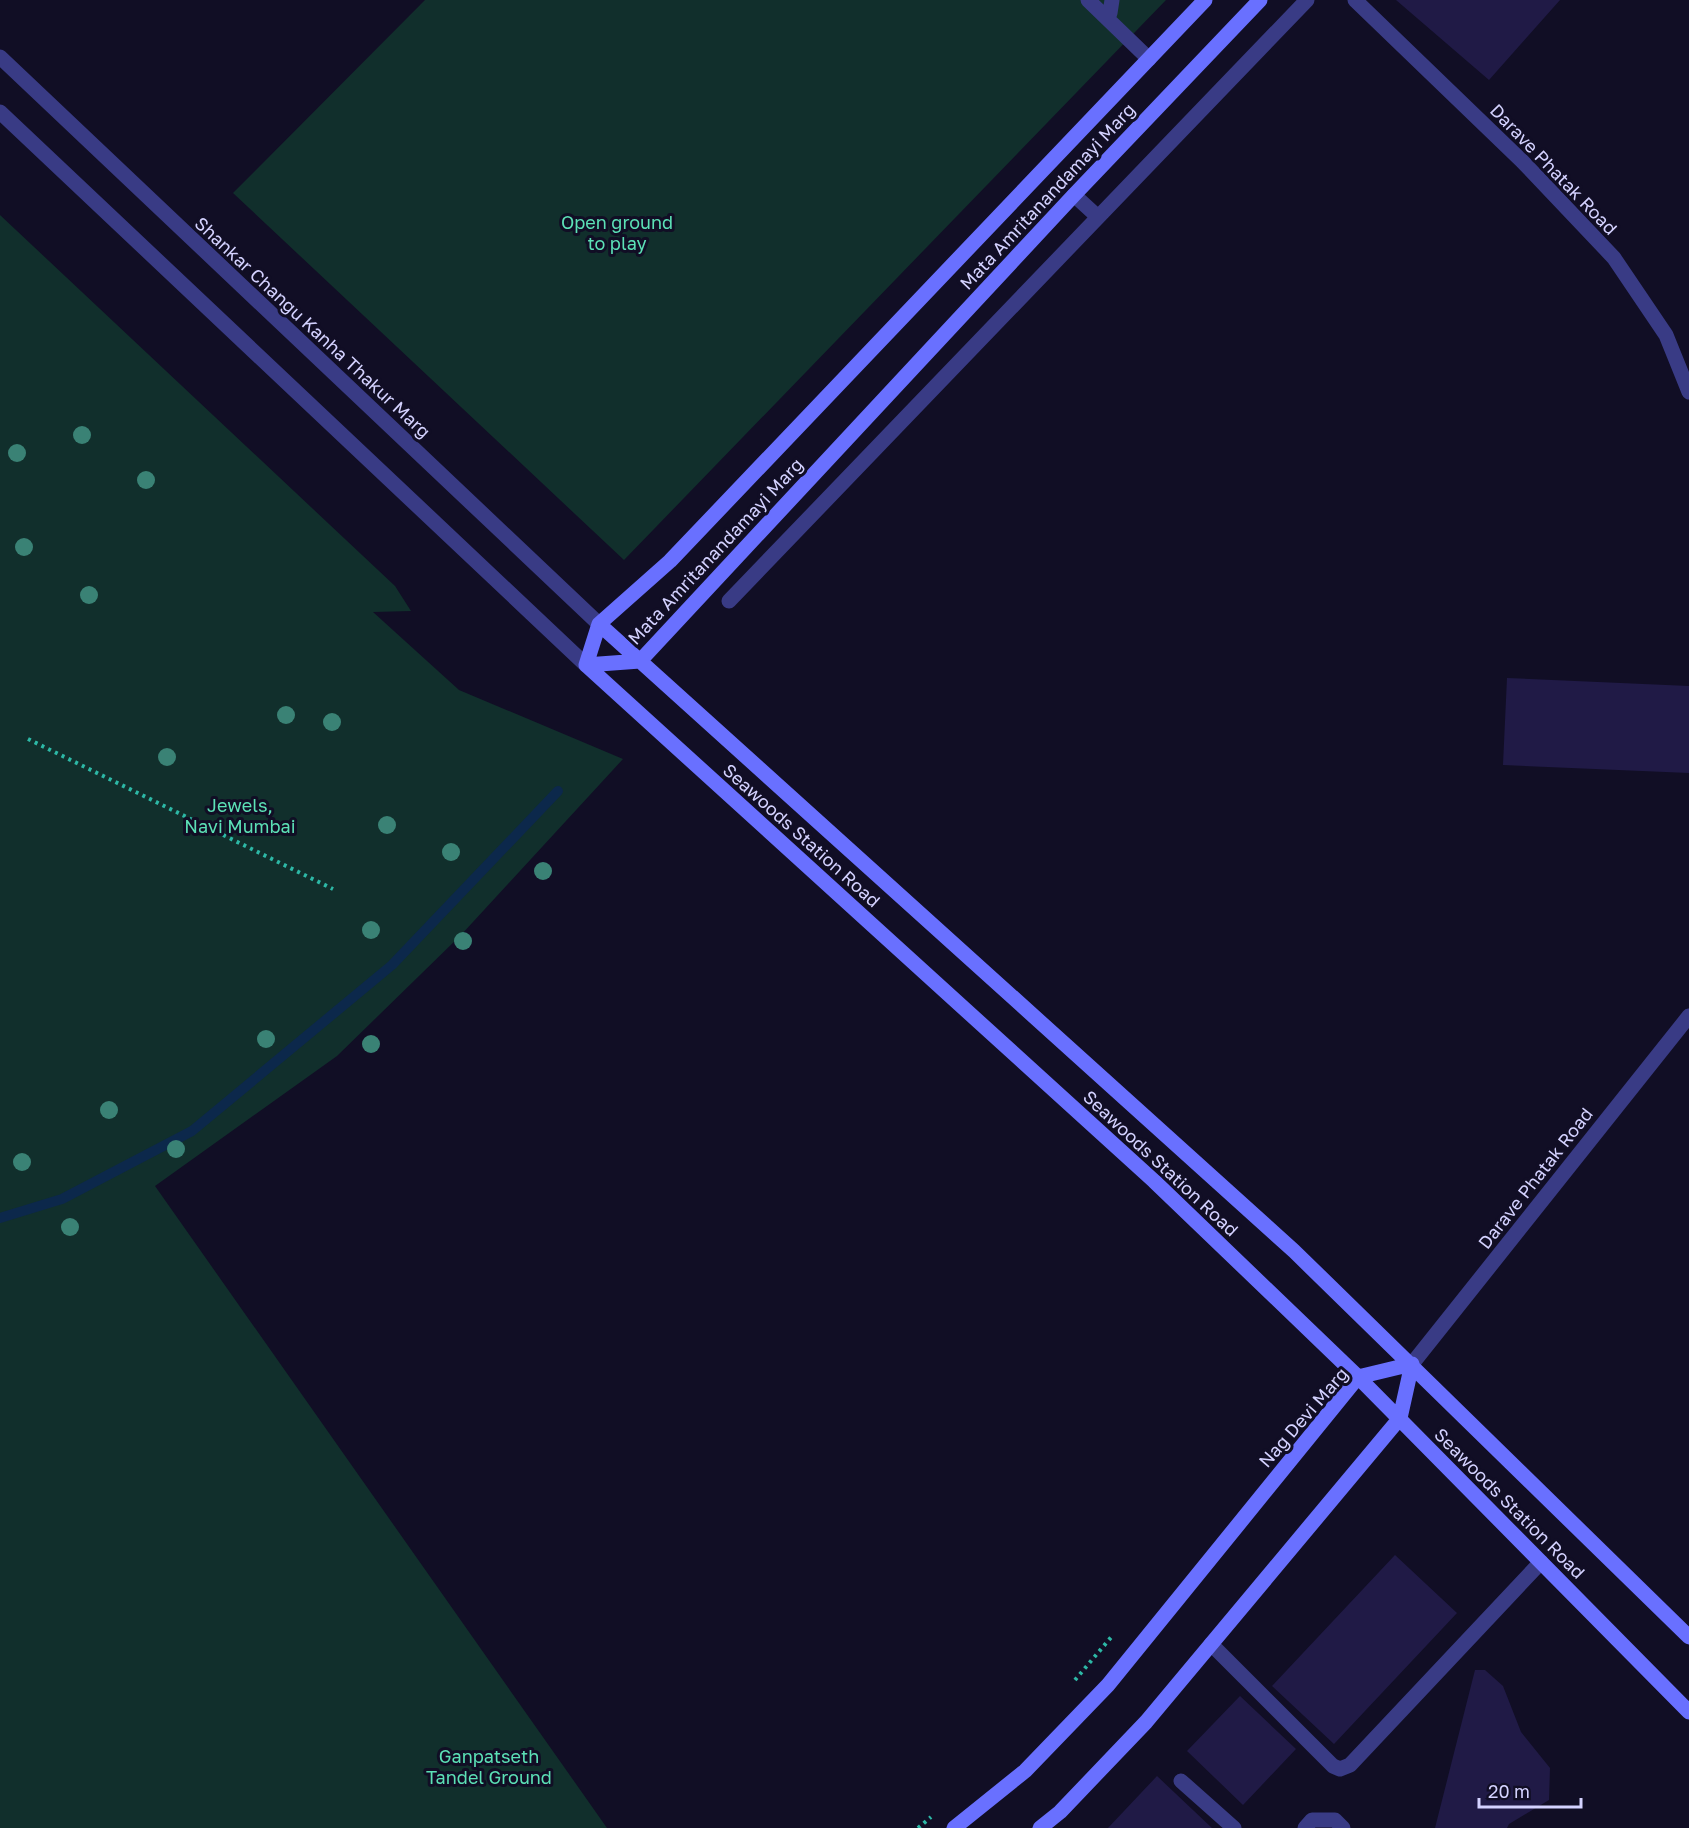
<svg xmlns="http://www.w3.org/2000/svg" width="1689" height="1828" font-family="'Golos Text',sans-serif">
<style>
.green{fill:#112f2c}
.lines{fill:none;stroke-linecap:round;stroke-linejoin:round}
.stream{stroke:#0c284b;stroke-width:10}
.building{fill:#201a46}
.path{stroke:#2db8a6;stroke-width:4;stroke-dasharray:3 4.5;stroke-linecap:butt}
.service{stroke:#393b85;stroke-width:15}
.minor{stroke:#393b85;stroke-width:15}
.tertiary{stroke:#393b85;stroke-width:15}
.secondary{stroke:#6970ff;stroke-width:15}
.tree{fill:#3a8275}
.labels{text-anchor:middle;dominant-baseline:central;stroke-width:6;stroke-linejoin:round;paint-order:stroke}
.street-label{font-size:18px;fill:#d4d2ff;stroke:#110e25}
.park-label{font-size:18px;fill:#5ce1b6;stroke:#110e25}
</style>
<rect width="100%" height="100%" fill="#110e25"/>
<path class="green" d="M425 0H1166L624 560 233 193Z
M0 215 395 586 411 611 373 612 459 690 623 759 461 935 337 1056 155 1186 607 1828H0Z"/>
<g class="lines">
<path class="stream" d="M0 1218 62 1199 192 1131 392 965 558 791"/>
</g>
<path class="building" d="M1396 0H1560L1489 80Z
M1507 678 1689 686V773L1503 765Z
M1395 1555 1457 1613 1334 1744 1272 1686Z
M1475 1670H1485L1503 1686 1521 1732 1550 1768 1549 1800 1509 1824 1507 1828H1435Z
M1240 1696 1296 1749 1243 1805 1187 1751Z
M1157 1776 1212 1828H1108Z"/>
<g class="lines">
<path class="path" d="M28 739 333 889
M1075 1680 1113 1635
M918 1828 931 1817"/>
<path class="service" d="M1088 0 1149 59
M1106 17 1110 13 1112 0
M1074 195 1098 217
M729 601 1307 0"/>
<path class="minor" d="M1355 0 1522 161 1614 258 1666 335 1689 392
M1412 1364 1689 1016
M1211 1644 1333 1766 1340 1769 1350 1765 1541 1562
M1181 1781 1234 1828
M1305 1828 1312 1820H1335L1343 1828"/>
<path class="tertiary" d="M0 57 599 624
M0 112 586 665"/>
<path class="secondary" d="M599 624 1294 1251 1689 1637
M586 665 1154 1181 1358 1377 1689 1712
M586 665 640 661 1074 195 1260 0
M586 665 599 624 670 561 1205 0
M954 1828 1025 1771 1108 1685 1358 1377 1412 1364
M1040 1828 1060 1812 1146 1722 1400 1418 1412 1364"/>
</g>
<g class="tree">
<circle cx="82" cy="435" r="9"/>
<circle cx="17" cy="453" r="9"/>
<circle cx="146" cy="480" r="9"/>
<circle cx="24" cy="547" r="9"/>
<circle cx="89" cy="595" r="9"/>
<circle cx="286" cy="715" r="9"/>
<circle cx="332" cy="722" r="9"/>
<circle cx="167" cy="757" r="9"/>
<circle cx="387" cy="825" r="9"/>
<circle cx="451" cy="852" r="9"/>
<circle cx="543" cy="871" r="9"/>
<circle cx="371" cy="930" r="9"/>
<circle cx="463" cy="941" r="9"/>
<circle cx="266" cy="1039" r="9"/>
<circle cx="371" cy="1044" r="9"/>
<circle cx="109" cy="1110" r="9"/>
<circle cx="176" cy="1149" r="9"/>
<circle cx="22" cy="1162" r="9"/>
<circle cx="70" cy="1227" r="9"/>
</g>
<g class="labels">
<g class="street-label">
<text transform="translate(1554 169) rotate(46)">Darave Phatak Road</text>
<text transform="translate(1047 196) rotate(-47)">Mata Amritanandamayi Marg</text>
<text transform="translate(313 327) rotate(43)">Shankar Changu Kanha Thakur Marg</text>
<text transform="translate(715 551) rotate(-47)">Mata Amritanandamayi Marg</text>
<text transform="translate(802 835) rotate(42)">Seawoods Station Road</text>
<text transform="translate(1161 1163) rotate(43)">Seawoods Station Road</text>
<text transform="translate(1535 1178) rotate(-52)">Darave Phatak Road</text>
<text transform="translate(1303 1417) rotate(-49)">Nag Devi Marg</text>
<text transform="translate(1510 1503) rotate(45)">Seawoods Station Road</text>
</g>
<g class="park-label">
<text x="617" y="222">Open ground<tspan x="617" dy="21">to play</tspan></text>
<text x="240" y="805">Jewels,<tspan x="240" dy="21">Navi Mumbai</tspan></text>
<text x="489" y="1756">Ganpatseth<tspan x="489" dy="21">Tandel Ground</tspan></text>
</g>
</g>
<path d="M1479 1798v9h102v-9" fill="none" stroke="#d4d2ff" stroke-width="3"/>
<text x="1488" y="1798" font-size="18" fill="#d4d2ff" stroke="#110e25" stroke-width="4.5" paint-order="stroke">20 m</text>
</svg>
